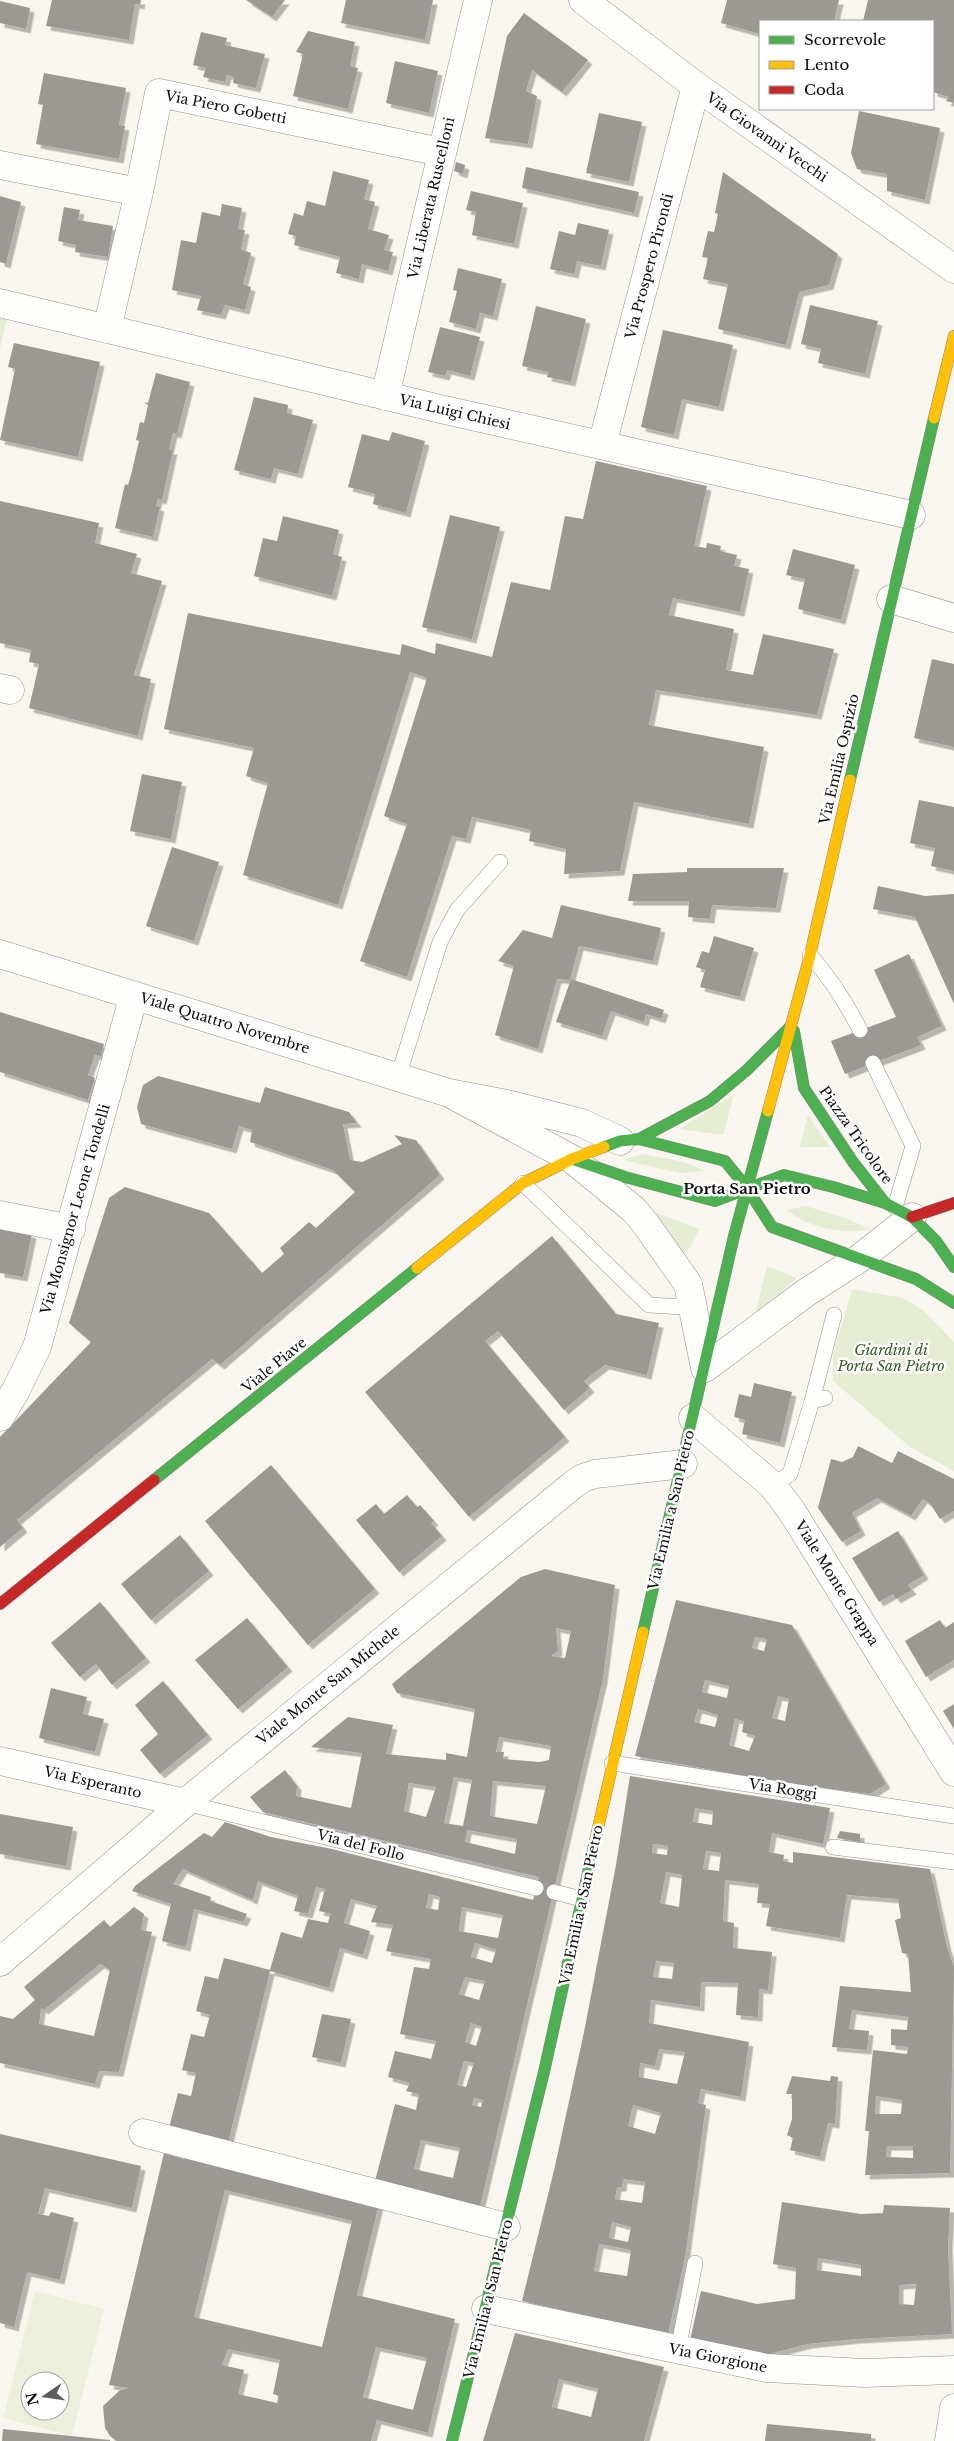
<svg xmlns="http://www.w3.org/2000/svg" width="954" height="2441" font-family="'Libre Baskerville',serif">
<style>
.green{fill:#e4ecd1}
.pitch{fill:#ecf0db;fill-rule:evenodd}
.building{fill:#9c9995;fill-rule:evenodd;filter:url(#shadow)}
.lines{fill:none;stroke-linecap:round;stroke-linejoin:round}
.lane-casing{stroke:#92918e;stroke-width:16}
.street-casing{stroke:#92918e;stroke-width:29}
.fast-casing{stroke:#898784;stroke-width:12}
.slow-casing{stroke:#898784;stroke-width:12}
.jam-casing{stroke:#898784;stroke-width:12}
.lane{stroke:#fefefd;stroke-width:15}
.street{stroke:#fefefd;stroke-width:28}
.fast{stroke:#4caf50;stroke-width:11}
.slow{stroke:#ffc107;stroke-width:11}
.jam{stroke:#c62828;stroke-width:11}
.labels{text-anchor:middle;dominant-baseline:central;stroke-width:5;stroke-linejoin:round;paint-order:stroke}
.street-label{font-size:14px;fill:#0b0b0b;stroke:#fff}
.park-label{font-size:14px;font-style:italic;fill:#325b23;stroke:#fff}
.neighbourhood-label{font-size:15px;font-weight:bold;fill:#0b0b0b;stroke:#fff}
</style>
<defs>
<filter id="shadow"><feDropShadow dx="4.5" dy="4.5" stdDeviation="0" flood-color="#0004"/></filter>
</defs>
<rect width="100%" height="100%" fill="#f9f6ef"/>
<path class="green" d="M0 312 8 314 0 348Z
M734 1094 723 1135 680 1129Z
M808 1115 830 1147H800Z
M643 1154 684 1162 705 1171 680 1173 623 1160Z
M806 1206 851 1220 870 1230C839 1233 812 1229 786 1210Z
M649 1210 699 1229 690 1248 681 1255Z
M767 1266 796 1278 753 1323Z
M852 1289 903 1298 923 1310 954 1342V1471L910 1447 833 1381V1354Z"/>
<path class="pitch" d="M35 2291 104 2309 72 2436 3 2418ZM30 2381H60V2411H30Z"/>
<path class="building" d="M52 0H141L140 5 135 4 129 40 46 26Z
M246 0H285L272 17Z
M346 0H433L425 40 341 23Z
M727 0H839L834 21H760V34L721 23Z
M868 0H954V103L946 101 949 97 933 92V21H863Z
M0 1 30 8 26 29 0 23Z
M524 13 588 60 562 92 532 70 526 91 537 96 528 144 485 138 507 36Z
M308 31 355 42 350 66 358 68 348 109 293 96 303 54 296 52Z
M201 32 227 38 225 45 265 54 256 88 233 83 234 77 227 75 225 82 203 77 206 68 193 65Z
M395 61 438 71 429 113 386 103Z
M44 73 126 88 119 125 125 126 119 159 36 144 43 105 38 104Z
M859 111 940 128 925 200 887 191V174L857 169 851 153Z
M599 113 642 122 629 182 586 173Z
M456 162 465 165 463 174 454 171Z
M526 167 639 192 634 213 522 188Z
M333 171 369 180 364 199 375 202 368 229 389 235 384 250 393 252 388 271 362 264 359 279 336 273 340 257 294 245 296 236 288 234 294 213 303 216 307 201 325 206Z
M723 172 838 254 829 285 799 292 786 345 718 329 728 284 703 279 708 258 702 257 708 231 714 232 718 214 715 213Z
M471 191 523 203 514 244 472 235 476 212 466 210Z
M0 196 21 202 6 264 0 262Z
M222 204 242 208 238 229 245 230 241 249 251 253 243 284 251 287 245 310 225 305 221 315 197 310 201 296 172 290 181 240 196 243 202 212 220 216Z
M64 207 80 210 78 220 113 226 108 257 75 252 76 245 58 241Z
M578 223 609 230 601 266 577 261 574 274 550 269 559 231 575 235Z
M458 268 502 279 493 316 480 313 476 329 449 322 457 291 453 290Z
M810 305 878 321 865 374 818 363 821 349 801 344Z
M536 306 586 319 571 382 547 377 548 372 522 366Z
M440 327 480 337 470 376 447 370 445 376 428 372Z
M663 330 733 345 719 407 682 399 674 435 641 427Z
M14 343 100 362 78 457 0 440 15 369 8 367Z
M156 373 190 382 177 434 173 433 169 450H173L162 500 158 499 156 506 160 507 153 537 115 528 125 484 128 485 131 475 139 441 136 440 140 422 144 423 148 405 144 402 148 403Z
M254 397 288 405 287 413 313 420 298 474 274 468 271 479 234 470Z
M392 432 425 441 406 513 373 504 375 494 348 487 362 434 389 441Z
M596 461 707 486 694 546 706 548 707 543 721 546 720 551 737 555 734 566 749 569 740 612 673 598 669 615 734 629 726 670 753 675 763 634 834 649 817 715 656 690 649 725 764 747 749 824 634 802 620 871 564 874 566 849 529 841 531 830 472 817 466 839 452 836 407 977 360 961 407 824 384 816 427 678 410 672 338 905 243 875 268 783 246 776 254 748 164 729 188 613 400 655 402 644 435 654 436 643 492 657 511 582 550 590 565 516 583 519Z
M0 501 99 523 95 543 137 554 131 573 162 581 134 675 151 679 138 736 29 708 39 664 29 662 31 650 0 643Z
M450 515 500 527 472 639 422 627Z
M283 516 339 530 333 554 342 557 332 596 254 576 263 538 277 541Z
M793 549 855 565 841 620 798 609 805 579 786 575Z
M932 659 954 664V747L914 738Z
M142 774 182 782 171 839 130 831Z
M919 800 954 807V871L931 866 935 848 910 843Z
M172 847 219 862 194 941 146 926Z
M687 868H784L776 908 712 905 710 919 688 917 689 901H628L633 874 687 872Z
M878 886 925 896 954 894V1004L915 917 873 909Z
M561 905 661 928 653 961 579 946 570 980 557 979 538 1049 495 1035 514 966 498 961 523 930 552 938Z
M714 936 754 948 740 997 700 987 705 970 696 967 702 951 709 953Z
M909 954 942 1026 917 1037 921 1045 845 1074 831 1041 896 1017 874 970Z
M571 979 664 1010 661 1019 646 1014 644 1022 611 1011 602 1036 556 1022Z
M0 1012 104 1044 101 1056 95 1055 88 1075 95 1078 88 1100 0 1072Z
M158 1076 260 1103 265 1087 349 1112 357 1123 343 1124 350 1160 362 1162 402 1144 394 1135 416 1140 440 1175 220 1365 212 1359 17 1520 23 1528 0 1547V1437L91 1342 69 1323 109 1198 125 1187 209 1213 262 1273 284 1254 280 1248 309 1222 316 1228 355 1192 333 1170 250 1142 252 1130 239 1126 232 1149 141 1124 137 1107 143 1085Z
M0 1227 32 1234 23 1277 0 1273Z
M552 1236 616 1314 659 1323 647 1375 605 1365 584 1381 590 1388 564 1410 498 1331 485 1341 565 1437 469 1517 365 1392Z
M754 1383 792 1392 780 1443 742 1434 745 1420 734 1417 739 1394 751 1397Z
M858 1446 892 1463 898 1451 954 1479V1511L940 1519 931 1505 923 1499 911 1516 877 1498 852 1513 861 1531 842 1542 818 1508 831 1459 842 1462 853 1457Z
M271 1465 375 1589 308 1645 205 1521Z
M407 1495 417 1507 420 1505 434 1521 431 1523 442 1536 399 1572 356 1520 376 1504 384 1514Z
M898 1531 924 1575 908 1585 912 1590 896 1599 893 1594 879 1602 852 1558Z
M180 1535 209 1571 151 1620 121 1584Z
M545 1569 615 1585 603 1679 479 2211 374 2185 395 2104 416 2110 419 2094 406 2091 410 2083 388 2077 395 2051 431 2059 436 2041 400 2034 414 1967 429 1969 431 1959 386 1951 393 1925 371 1922 377 1906 351 1899 344 1923 370 1931 363 1955 340 1948 329 1988 270 1971 228 2143 169 2128 178 2093 191 2096 196 2073 182 2070 191 2034 204 2037 210 2015 196 2011 205 1976 218 1979 224 1958 270 1970 281 1932 302 1938 308 1919 328 1923 330 1915 332 1914 319 1911 325 1889 316 1887 308 1914 294 1911 298 1896 258 1881 253 1900 183 1869 173 1884 211 1897 210 1901 247 1914 243 1922 194 1909 186 1947 162 1941 171 1904 132 1891 135 1886 204 1833 212 1837 225 1822 271 1837 332 1849 533 1900 539 1877 263 1812 250 1797 285 1770 297 1786 296 1796 351 1808 362 1753 311 1747 348 1717 393 1725 386 1754 446 1760V1753L467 1757 475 1709 397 1693 392 1684 521 1577ZM556 1628 571 1631 565 1658 551 1656 558 1651ZM499 1737 551 1746 549 1760 540 1762 503 1759 504 1752H496ZM454 1777 472 1780 463 1826 444 1823ZM493 1781 546 1786 537 1824 490 1816ZM409 1783 436 1787 426 1817 404 1811ZM467 1830 517 1839 515 1854 465 1842ZM429 1894 440 1897 438 1910 426 1908ZM462 1907 503 1915 498 1938 459 1931ZM475 1943 496 1950 492 1963 471 1957ZM465 1977 485 1981 479 2000 459 1994ZM471 2023 482 2027 476 2046 465 2042ZM464 2061 474 2063 466 2087 457 2085ZM474 2098 483 2100 481 2107 472 2105ZM421 2140 460 2148 453 2178 414 2169Z
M676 1600 792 1625 886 1784 870 1794 780 1782 635 1756ZM755 1637 767 1639 764 1651 752 1648ZM705 1680 729 1686 727 1698 702 1692ZM778 1696 789 1699 785 1721 772 1718ZM698 1709 718 1715 715 1727 694 1722ZM735 1719 744 1721 742 1732 755 1736 749 1751 729 1745Z
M100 1602 146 1658 112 1685 96 1664 80 1677 51 1643Z
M247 1618 288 1667 238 1709 195 1660Z
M940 1620 945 1628 954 1622V1660L926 1677 905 1641Z
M163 1681 208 1735 160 1774 140 1750 158 1734 135 1705Z
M51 1688 87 1697 83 1714 104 1719 95 1752 39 1738Z
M954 1704V1729L943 1711Z
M630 1776 830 1808 823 1844 772 1833 769 1852 784 1855 783 1861 793 1863V1852L930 1869 947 1947 954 1967 950 2173 865 2175 869 2131H865L873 2050 907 2054 908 2047 891 2045V2029L907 2030 908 2017 852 2010 849 2029 869 2031 867 2050 832 2047 840 1986 911 1992 908 1954 902 1953 895 1920 901 1918 898 1899 847 1895 840 1938 766 1926 770 1904 757 1903 759 1884 725 1880 723 1921 734 1923 733 1948 772 1952 768 1990 759 1989 758 2017 736 2015 738 1983 701 1982 700 2007 651 2000 649 2023 749 2042 741 2097 701 2089 698 2103 706 2105 685 2258 668 2334 522 2301 555 2166 584 2032 616 1865ZM695 1808 713 1811 712 1825 693 1822ZM653 1844 668 1846 667 1855 652 1853ZM706 1851 721 1853 719 1871 703 1869ZM666 1872 682 1875 679 1907 660 1903ZM656 1961 674 1963 672 1979 653 1977ZM659 2049 685 2052 677 2084 639 2077 640 2063 655 2066ZM876 2096 902 2100 901 2114H875ZM633 2105 661 2113 655 2134 628 2126ZM887 2146H913V2158L886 2157ZM623 2179 645 2182 642 2203 615 2199 617 2187H622ZM612 2222 631 2227 628 2242 609 2238ZM599 2244 631 2250 627 2276 594 2271Z
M0 1814 73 1827 66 1866 0 1854Z
M840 1831 860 1834V1842L837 1838Z
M134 1907 144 1914 141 1930 152 1932 119 2072 99 2071 95 2084 0 2063V2016L13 2019 35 2000 24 1987 104 1920 110 1927ZM100 1964 110 1970 94 2036 39 2024 41 2008 44 2010Z
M322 2014 351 2019 341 2063 312 2057Z
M792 2076 830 2081 831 2076 838 2077 835 2124 828 2123 820 2157 790 2150 793 2138 787 2135 792 2119V2094H786Z
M0 2134 141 2166 132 2208 45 2188 38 2214 49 2216 51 2212 74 2218 60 2280 27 2272 14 2327 0 2323Z
M164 2153 184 2159 185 2156 379 2204 357 2295 455 2319 428 2433 377 2420 371 2441H117L110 2436 105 2428 103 2406 119 2391 128 2388 109 2385ZM225 2190 352 2221 322 2347 194 2317ZM376 2347 427 2358 413 2410 363 2397ZM228 2349 280 2360 273 2394 279 2396 277 2403 238 2394 244 2370 222 2365Z
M782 2202 861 2214 883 2213 884 2205 950 2208 948 2246 952 2334 856 2339 808 2344 765 2355 690 2340 701 2291 757 2304 795 2299 796 2268 773 2264ZM818 2258 861 2265V2276L817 2270ZM916 2284 914 2305 899 2304V2285Z
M515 2333 664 2367 644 2441H483ZM559 2379 598 2389 591 2417 552 2407Z
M767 2424 871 2434V2441H765Z
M3 2429 110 2440V2441H2Z"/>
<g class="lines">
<g class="lane-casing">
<path id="lane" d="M810 955C831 979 846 1002 860 1030
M873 1063 913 1146 895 1207
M398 1077 440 942 457 910 500 862
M523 1183 649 1305 683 1307 692 1303
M812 1401 834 1315
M772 1485 790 1474 812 1401 825 1398
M612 1763 954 1816
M185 1803 536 1888
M833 1847 954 1862
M554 1892 582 1899
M678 2350 695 2263"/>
</g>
<g class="street-casing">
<path id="street" d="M583 0 696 86 954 269
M0 165 139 192 159 93 441 152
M0 303 436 408 911 515
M107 329 139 192
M385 396 478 0
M602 445 696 86
M891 599 954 618
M0 688 10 690
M0 954 449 1093 507 1104 582 1123 620 1141
M449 1093 572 1159 634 1210 645 1223 688 1284 705 1368 807 1292 860 1258 912 1217
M0 1215 71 1229
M0 1417 16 1390 37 1347 134 995
M693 1418 772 1485 791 1510 954 1772
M0 1761 185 1803
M0 1962 185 1803 574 1484 583 1478 595 1474 683 1464
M143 2133 506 2227
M486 2309 767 2368 864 2373 954 2370
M949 2441 954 2408"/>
</g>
<g class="fast-casing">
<path id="fast" d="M850 780 934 418
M794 1031 804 1088 853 1162 885 1203
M639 1139 710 1101 747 1070 791 1026
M604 1147 620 1141 639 1139 725 1161 747 1188 772 1227 916 1279 954 1303
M572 1159 625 1177 715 1201 784 1175 833 1187 885 1203 912 1217 936 1241 954 1267
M154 1480 417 1268
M643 1632 734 1236 768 1111
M452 2441 544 2072 595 1841"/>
</g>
<g class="slow-casing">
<path id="slow" d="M934 418 954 336
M768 1111 810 955 850 780
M417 1268 523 1183 572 1159 604 1147
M595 1841 643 1632"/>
</g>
<g class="jam-casing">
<path id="jam" d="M912 1217 954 1203
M0 1604 154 1480"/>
</g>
<use href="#lane" class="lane"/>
<use href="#street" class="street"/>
<use href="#fast" class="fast"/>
<use href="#slow" class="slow"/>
<use href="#jam" class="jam"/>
</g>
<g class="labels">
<g class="street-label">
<text transform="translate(226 107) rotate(11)">Via Piero Gobetti</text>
<text transform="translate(767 137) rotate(35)">Via Giovanni Vecchi</text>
<text transform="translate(431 198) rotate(-77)">Via Liberata Ruscelloni</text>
<text transform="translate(649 266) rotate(-75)">Via Prospero Pirondi</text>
<text transform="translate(455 412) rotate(13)">Via Luigi Chiesi</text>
<text transform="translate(839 759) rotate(-77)">Via Emilia Ospizio</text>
<text transform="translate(225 1023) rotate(17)">Viale Quattro Novembre</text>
<text transform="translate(856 1135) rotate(55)">Piazza Tricolore</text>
<text transform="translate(75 1209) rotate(-74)">Via Monsignor Leone Tondelli</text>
<text transform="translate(274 1365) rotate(-39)">Viale Piave</text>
<text transform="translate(671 1510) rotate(-77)">Via Emilia a San Pietro</text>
<text transform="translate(837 1583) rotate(58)">Viale Monte Grappa</text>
<text transform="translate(328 1685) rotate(-39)">Viale Monte San Michele</text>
<text transform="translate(93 1782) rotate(13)">Via Esperanto</text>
<text transform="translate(783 1789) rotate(9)">Via Roggi</text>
<text transform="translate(361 1845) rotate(14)">Via del Follo</text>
<text transform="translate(581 1905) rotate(-78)">Via Emilia a San Pietro</text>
<text transform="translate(488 2299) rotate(-76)">Via Emilia a San Pietro</text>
<text transform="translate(718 2358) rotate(11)">Via Giorgione</text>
</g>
<g class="park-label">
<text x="891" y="1350">Giardini di<tspan x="891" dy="16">Porta San Pietro</tspan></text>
</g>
<g class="neighbourhood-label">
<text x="747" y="1188">Porta San Pietro</text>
</g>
</g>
<rect x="759" y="20" width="175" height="90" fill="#ffffff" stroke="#9d9d9d"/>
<rect x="769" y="36" width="25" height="8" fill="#4caf50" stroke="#9d9d9d"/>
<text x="804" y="45" font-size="15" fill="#0b0b0b">Scorrevole</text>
<rect x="769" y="61" width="25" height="8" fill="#ffc107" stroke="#9d9d9d"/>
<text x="804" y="70" font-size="15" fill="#0b0b0b">Lento</text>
<rect x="769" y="86" width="25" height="8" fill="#c62828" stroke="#9d9d9d"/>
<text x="804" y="95" font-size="15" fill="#0b0b0b">Coda</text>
<g transform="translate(45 2396) rotate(257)"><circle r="24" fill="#ffffff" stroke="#9d9d9d"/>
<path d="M0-4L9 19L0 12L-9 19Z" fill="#5e5d5b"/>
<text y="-8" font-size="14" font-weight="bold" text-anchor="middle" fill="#0b0b0b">N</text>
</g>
</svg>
